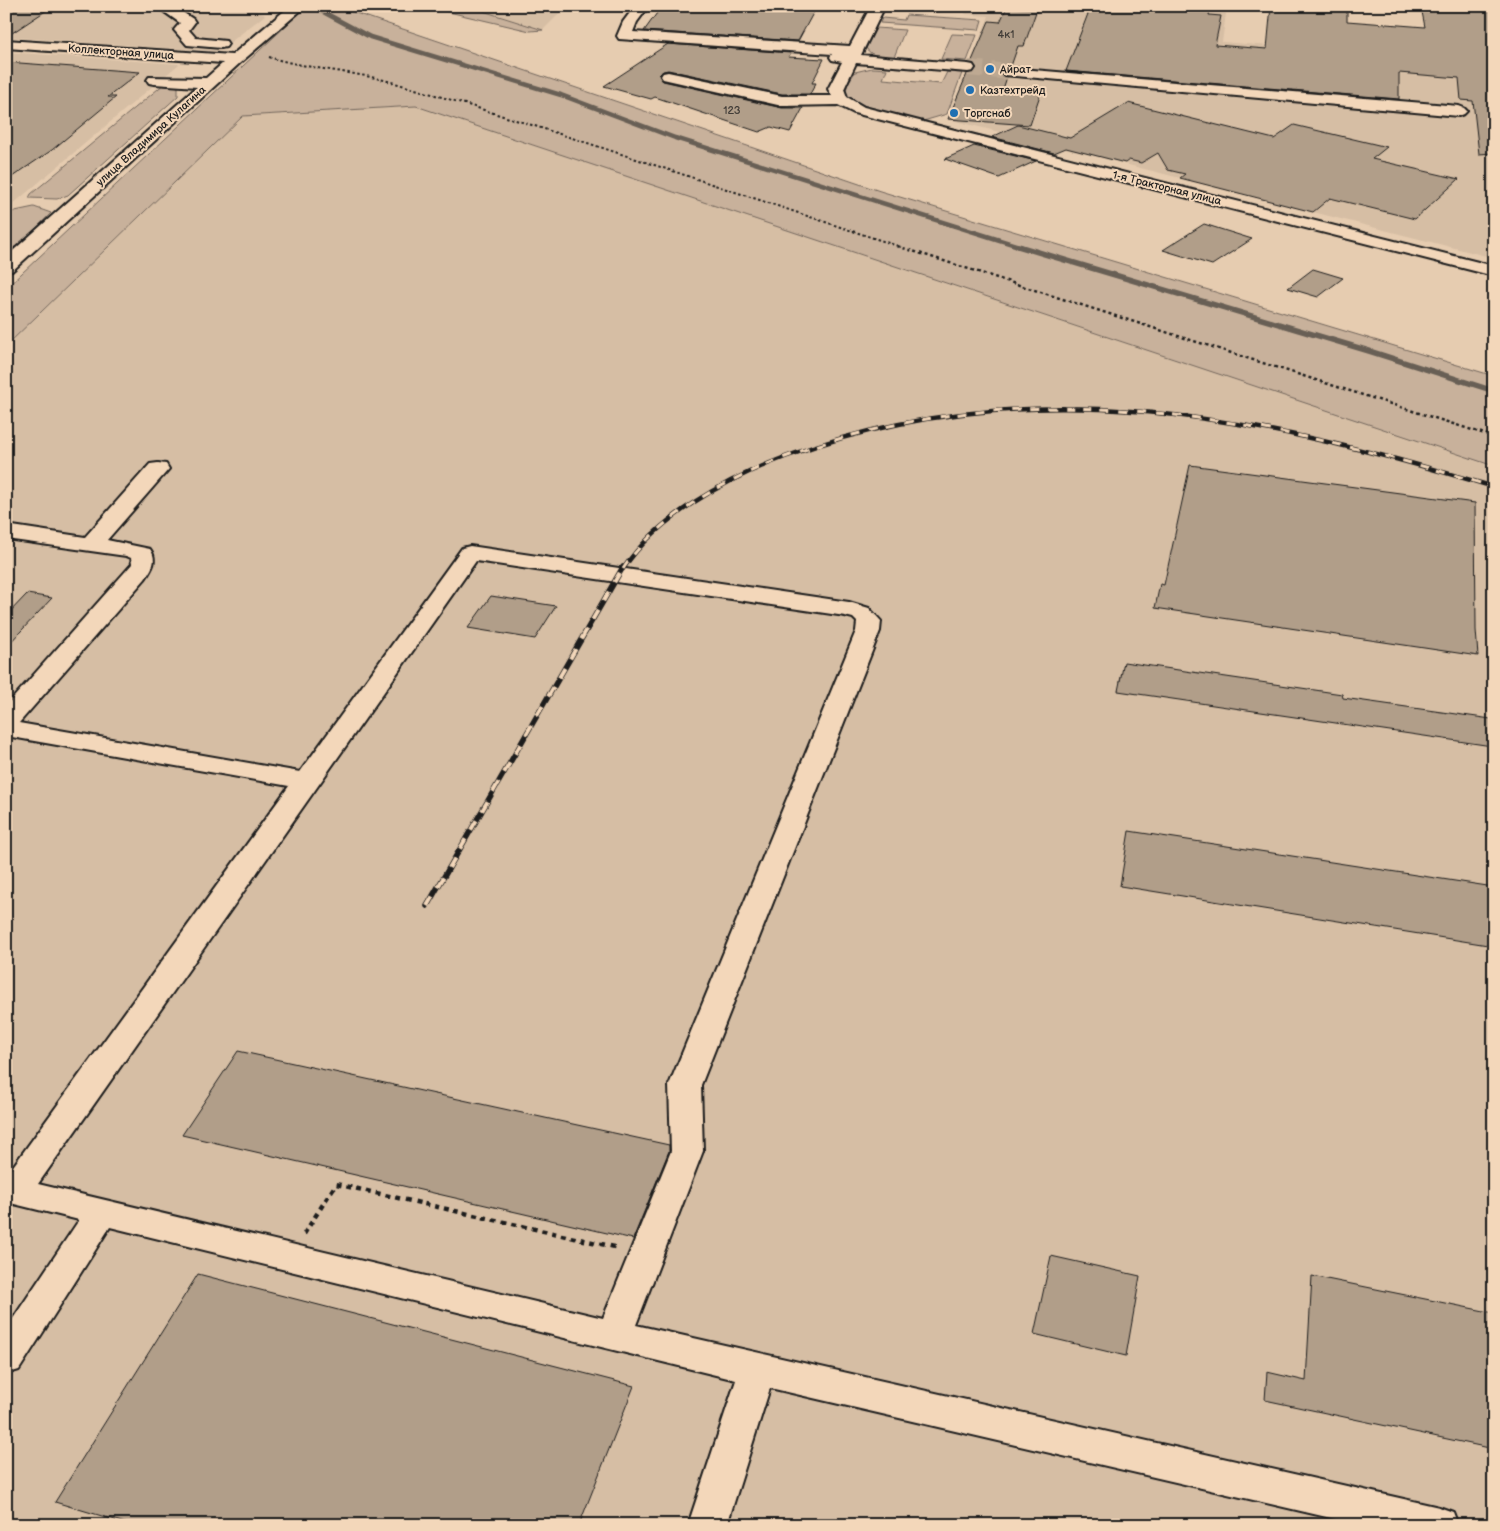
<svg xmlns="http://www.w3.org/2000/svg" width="1500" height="1531" font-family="'Balsamiq Sans',sans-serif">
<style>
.built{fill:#d6bea4}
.green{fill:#c8b19b;stroke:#72665c}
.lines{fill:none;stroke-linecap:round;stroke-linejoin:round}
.stream-far1{stroke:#685f54;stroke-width:4.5}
.stream{stroke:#685f54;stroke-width:5.5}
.building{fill:#b19e89;stroke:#1c1c1c}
.minor-tunnel{stroke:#bea992;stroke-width:16;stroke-dasharray:16 8;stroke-linecap:butt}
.minor-casing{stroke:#1c1c1c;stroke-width:4}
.path-far2{stroke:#1c1c1c;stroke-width:2;stroke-dasharray:2.5 2.5;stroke-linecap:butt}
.path-far1{stroke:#1c1c1c;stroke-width:2.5;stroke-dasharray:3 3;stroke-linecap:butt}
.path{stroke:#1c1c1c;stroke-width:4.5;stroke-dasharray:5 5;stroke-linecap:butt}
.minor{fill:#f3d7ba;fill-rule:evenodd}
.rail-far1-casing{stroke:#1c1c1c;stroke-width:4.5}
.rail-casing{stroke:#1c1c1c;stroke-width:5.5}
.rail-far1{stroke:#f3d7ba;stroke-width:3;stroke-dasharray:9;stroke-linecap:butt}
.rail{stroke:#f3d7ba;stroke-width:4;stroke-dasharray:11;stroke-linecap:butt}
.poi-dot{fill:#1f6fb2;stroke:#f3d7ba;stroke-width:2}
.labels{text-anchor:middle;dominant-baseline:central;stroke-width:4;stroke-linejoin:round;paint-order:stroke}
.number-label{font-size:11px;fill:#413c37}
.far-street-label{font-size:11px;fill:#1c1c1c;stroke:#f3d7ba}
.far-poi-label{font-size:11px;fill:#1c1c1c;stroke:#f3d7ba;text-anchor:start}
</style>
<rect width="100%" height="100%" fill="#e6ccb0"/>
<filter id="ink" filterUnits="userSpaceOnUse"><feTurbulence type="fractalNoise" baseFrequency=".02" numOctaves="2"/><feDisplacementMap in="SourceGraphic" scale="10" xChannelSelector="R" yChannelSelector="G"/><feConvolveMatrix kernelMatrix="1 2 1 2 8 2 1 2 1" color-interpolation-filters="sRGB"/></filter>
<g filter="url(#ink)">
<path class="built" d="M6 6H248L265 15 218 52 6 37Z
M469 6H567L543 30Z
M968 6H1227L1222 42 1494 65V258L948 119 989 16 965 14Z
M6 52 179 64 6 210Z
M416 106 1494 466V1525H6V346L243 116Z"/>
<path class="green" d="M307 6H335L880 191 1494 376V466L416 106 243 116 6 346V288Z
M423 6H467L543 30 530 31Z
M906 15 982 20 979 30 880 23 882 18 904 20Z
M876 28 905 30 894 57C884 56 872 58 866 48Z
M952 34 977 35 967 61 941 59Z
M872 68 887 69 883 79 941 84 947 72 962 73 947 114 920 122 859 104 845 94 848 83 855 72Z
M164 84H171L178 87V96L68 195 57 199 29 198 31 194Z
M34 207 51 213 19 246 6 249V215L15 211Z"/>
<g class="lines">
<path class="stream-far1" d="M312 6 370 37 561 95 675 138 1022 247"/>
<path class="stream" d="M1018 246 1369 351 1494 391"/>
</g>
<path class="building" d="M6 6H53L6 37Z
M662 6H817L798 41 644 31Z
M1091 6H1211L1209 15 1221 16 1215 45 1267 49 1271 6 1347 10V21L1425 27 1421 7 1494 11V153L1479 154 1473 101 1461 100 1459 78 1399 73V99L1066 71Z
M1007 7 1037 9 1024 46H1018L1011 66 1004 67 1000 71 1002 76 1007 77 1003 89 1041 92 1030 125 948 119 967 74 973 73 977 69 975 64 971 63 989 21 1000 22Z
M668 44 791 53 788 57 824 59 812 83H816L810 94H782L668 70 663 71 659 75 663 81 782 108H803L790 132 771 127 759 132 655 97 651 99 604 86Z
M6 62 140 72 108 97H116L52 150 6 181Z
M1128 103 1274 139 1294 125 1387 147 1372 159 1459 179 1415 219 1330 198 1313 212 1180 178 1185 174 1168 170 1158 153 1141 163 1129 160 1125 163 1066 148 1054 153 992 137 1018 125 1070 138Z
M974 146 1036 161 999 178 945 159Z
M1204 224 1252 239 1212 265 1163 250Z
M1313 269 1343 278 1318 297 1288 288Z
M1190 465 1475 503 1476 630 1478 656 1155 608 1160 584 1164 585Z
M27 594 52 598 6 647V616Z
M491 596 556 606 535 639 468 628Z
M1124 662 1342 694 1343 698 1491 719 1492 746 1118 691Z
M1129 831 1494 887V946L1120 886Z
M238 1051 669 1145V1151L633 1239 182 1135Z
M1051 1256 1140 1276 1126 1356 1034 1334Z
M198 1274 634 1386 579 1525H132L55 1502Z
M1312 1276 1494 1313V1449L1265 1400 1267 1372 1306 1381Z"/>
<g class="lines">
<path class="minor-tunnel" d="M968 68 1009 72"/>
<g class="minor-casing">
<path id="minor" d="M156 6H173L193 19 195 22 189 30 196 38 226 41 228 44 226 47 221 48 187 45 174 30 180 23Z
M290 6H306L240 63 12 271 6 272V257L197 87 154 84 149 83 147 80 149 77 206 78 223 63 6 48V40L232 55Z
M635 6H649L637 22 633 32 850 46 871 6H885L861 55 968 64 973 65 975 68 973 71 968 72 856 63 844 89 847 97 864 107 1494 266V276L854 113 838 105 782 106 663 79 661 76 663 73 668 72 782 96H832L828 89 842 62 832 60 830 57 832 54 619 39 617 36 623 22Z
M1009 68 1459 106 1464 108 1467 111 1464 114 1459 116 1004 75 1002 72 1004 69Z
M158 463 166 464 169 469 107 540 150 549C158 560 152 569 145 579L19 723 300 772 462 548 470 546 849 602 869 608 881 621 880 631 701 1085 703 1151 636 1325 1439 1507 1453 1512 1458 1525H1361L770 1388 727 1525H688L736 1380 110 1227 19 1370 6 1374V1329L79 1220 6 1202V1176L289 786 6 736V706L132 564 131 558 126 556 6 539V525L85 537 150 464ZM476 561 845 616 853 618 857 622 856 631 669 1085 671 1151 603 1318 38 1184Z"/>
</g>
<path class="path-far2" d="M269 57C311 70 354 71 395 83 565 133 733 192 901 247"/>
<path class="path-far1" d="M897 246 1494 437"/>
<path class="path" d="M304 1234 336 1184 619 1248"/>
<use href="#minor" class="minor"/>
<g class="rail-far1-casing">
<path id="rail-far1" d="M623 569C658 516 727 479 785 457 1023 367 1259 416 1494 487"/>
</g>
<g class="rail-casing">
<path id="rail" d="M427 906 623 567"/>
</g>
<use href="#rail-far1" class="rail-far1"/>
<use href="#rail" class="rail"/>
</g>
</g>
<g class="poi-dot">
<circle cx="990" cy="69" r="5"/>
<circle cx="970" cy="90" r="5"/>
<circle cx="954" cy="113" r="5"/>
</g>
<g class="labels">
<g class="number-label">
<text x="1006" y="34">4к1</text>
<text x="732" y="110">123</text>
</g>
<g class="far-street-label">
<text transform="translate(121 52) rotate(4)">Коллекторная улица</text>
<text transform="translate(151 136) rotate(-42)">улица Владимира Кулагина</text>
<text transform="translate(1167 188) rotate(14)">1-я Тракторная улица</text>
</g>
<g class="far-poi-label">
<text x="1000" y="69">Айрат</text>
<text x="980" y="90">Казтехтрейд</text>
<text x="964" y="113">Торгснаб</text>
</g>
</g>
<rect width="1500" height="1531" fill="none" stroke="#f3d7ba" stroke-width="25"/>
<rect x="12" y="12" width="1475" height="1506" fill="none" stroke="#1c1c1c" stroke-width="2" filter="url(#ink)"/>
</svg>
